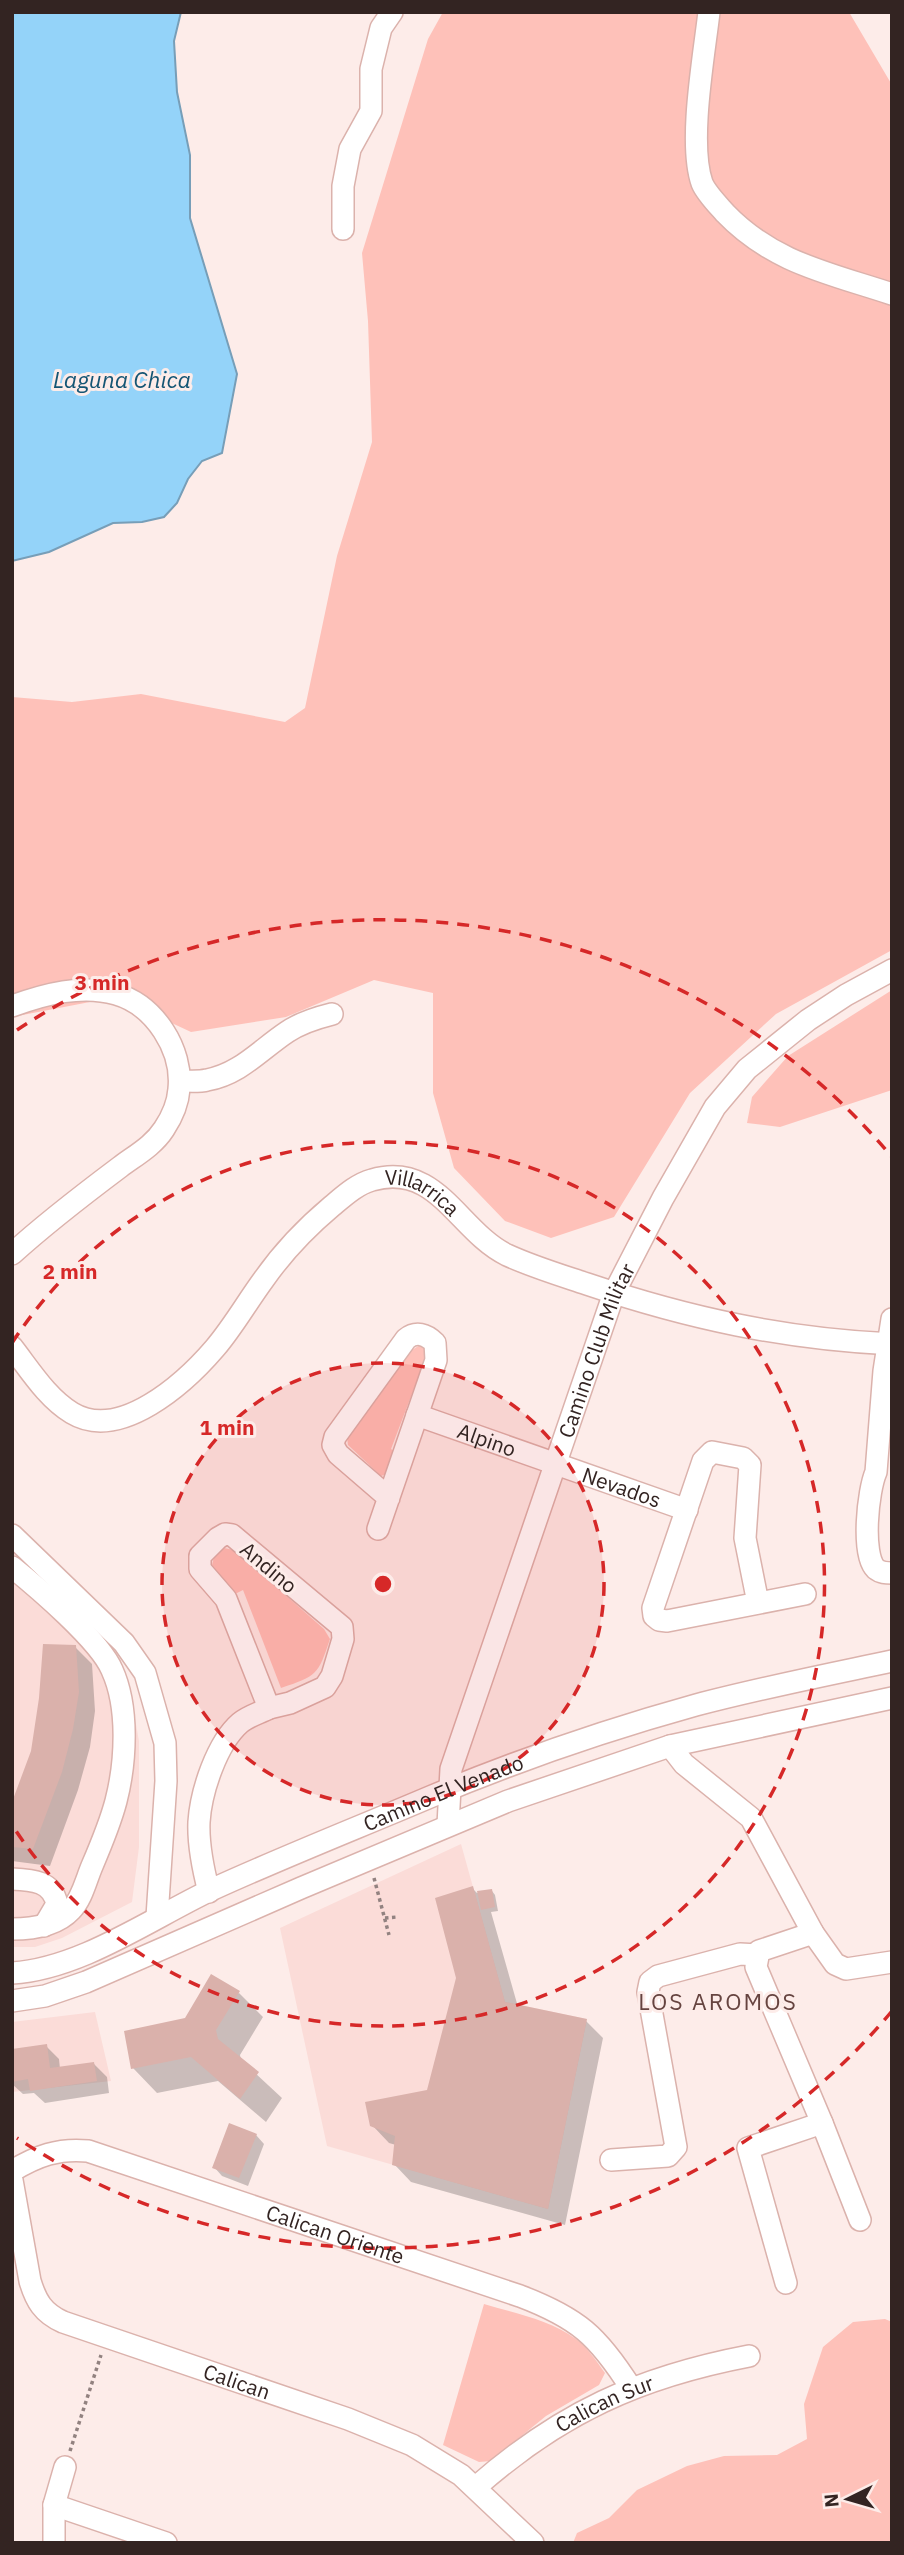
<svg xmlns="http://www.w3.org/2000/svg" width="904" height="2555" font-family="'IBM Plex Sans',sans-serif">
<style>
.built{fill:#fbdcd8}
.green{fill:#fec1b9}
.water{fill:#94d3f9;stroke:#779eb8;stroke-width:2}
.shadow{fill:#0003}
.building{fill:#dab1ab}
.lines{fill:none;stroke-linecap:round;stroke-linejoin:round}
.minor-casing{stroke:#dbb2ac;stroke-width:24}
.path{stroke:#928280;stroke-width:3.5;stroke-dasharray:3.5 3.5;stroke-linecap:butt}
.minor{stroke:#fff;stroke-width:21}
.ring{fill:none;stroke:#d62828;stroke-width:3.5;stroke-dasharray:12 9}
.labels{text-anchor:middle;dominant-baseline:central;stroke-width:6;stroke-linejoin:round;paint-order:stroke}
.street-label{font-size:21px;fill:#332422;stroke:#fdece9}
.water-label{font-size:23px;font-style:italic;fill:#155574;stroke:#fdece9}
.neighbourhood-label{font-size:23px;letter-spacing:2px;fill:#664440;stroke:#fdece9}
.centre{fill:#d62828;stroke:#fdece9;stroke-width:3.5}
.ring-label{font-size:21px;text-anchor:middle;font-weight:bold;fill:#d62828;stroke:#fdece9;stroke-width:6;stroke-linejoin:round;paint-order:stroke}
</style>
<rect width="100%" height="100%" fill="#fdece9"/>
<path class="built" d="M12 1551 50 1585 114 1650 130 1691 139 1741V1847L132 1902 62 1938 35 1947H12Z
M461 1844 505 2002 587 2019 548 2209 327 2146 280 1928Z
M95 2012 111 2081 12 2092V2022Z"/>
<path class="green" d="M443 12H849L892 85V950L776 1014 690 1093 614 1217 551 1238 505 1221 454 1168 433 1093V993L374 980 286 1017 191 1032 116 997 12 1017V697L72 702 141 694 285 722 305 708 337 556 372 442 368 321 362 253 428 39Z
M892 990V1090L780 1127 747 1123 752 1097 788 1056Z
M420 1345 427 1349 425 1378H418L391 1449 398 1454 387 1474 381 1476 348 1445 347 1437 407 1353Z
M224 1548 234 1550 324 1629 330 1639C318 1675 317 1676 281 1688L243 1590 235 1594 212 1565 214 1557Z
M484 2304C514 2313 550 2320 576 2339 588 2348 597 2362 605 2373L599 2385 546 2416 491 2461 479 2462 443 2445Z
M885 2319 892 2322V2543H573L577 2533 609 2518 637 2490 687 2466 724 2456 777 2455 807 2439 804 2404 823 2347 853 2322Z"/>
<path class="water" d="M12 12H181L174 41 177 92 190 155V218L237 374 222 453 202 461 188 479 177 503 164 517 142 522 113 523 49 552 12 561Z"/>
<path class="shadow" d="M75 1647 92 1664 95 1711 90 1747 78 1790 50 1866 12 1861V1805Z
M12 1659 14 1711 12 1717Z
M472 1888 477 1893 492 1891 495 1895 498 1911 491 1912 518 2007 586 2021 603 2038 565 2225 411 2182 394 2164 396 2145 389 2143 372 2125 429 2091 458 1978Z
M239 1993 263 2017 240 2055 241 2060 282 2098 266 2122 218 2081 157 2093 133 2068 186 2019Z
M46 2046 59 2059 60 2069 94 2064 107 2077 109 2093 45 2103 34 2093 23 2094 12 2084V2051Z
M256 2135 264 2144 248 2186 222 2176 214 2167Z"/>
<path class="building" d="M43 1644 76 1645 79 1692 73 1729 62 1772 33 1849 12 1847V1802L31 1751 39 1698Z
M473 1886 505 2002 587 2019 548 2209 392 2165 395 2136 370 2126 365 2102 427 2090 456 1978 435 1898Z
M492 1889 495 1907 481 1910 477 1891Z
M211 1974 240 1991 216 2030 218 2039 259 2072 240 2099 191 2057 131 2069 124 2031 185 2018Z
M47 2044 50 2068 94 2062 97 2081 30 2091 28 2079 12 2082V2049Z
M229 2123 257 2134 239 2178 212 2168Z"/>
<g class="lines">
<g class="minor-casing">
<g id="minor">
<path d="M709 12C704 56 688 143 702 183 706 193 718 205 725 213 773 263 829 273 892 294"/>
<path d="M343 229V186L350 149 371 111V69L381 28 392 12"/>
<path d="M12 1006C45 994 82 984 116 994 155 1005 183 1050 179 1089 178 1103 172 1117 164 1129 153 1146 136 1155 120 1167 84 1194 46 1223 12 1254"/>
<path d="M180 1081C189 1081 199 1082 207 1080 240 1074 260 1050 287 1032 300 1023 316 1018 332 1014"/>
<path d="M892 1319 884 1371 876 1472C868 1490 861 1555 876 1569 881 1573 886 1573 892 1573"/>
<path id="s1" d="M12 1347C30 1370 47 1398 72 1413 120 1442 185 1383 215 1348 233 1327 247 1302 264 1279 283 1252 307 1227 332 1206 344 1196 357 1184 372 1180 437 1161 458 1231 507 1255 533 1267 560 1275 587 1284 688 1318 784 1339 892 1344"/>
<path id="s2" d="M417 1415 687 1510"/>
<path d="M378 1529 436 1360 435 1343C426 1334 416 1331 406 1339L335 1437 333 1445 338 1454 389 1498"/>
<path d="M225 1534 232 1535 342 1627 343 1639 332 1676 325 1687 290 1703 269 1708 226 1599 200 1569V1556L218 1538Z"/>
<path d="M12 1535 124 1643 145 1673 165 1743 166 1781 157 1917"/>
<path d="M12 1567C38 1588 100 1641 112 1670 129 1707 126 1762 116 1801 110 1824 101 1845 92 1866 86 1880 82 1899 71 1910 57 1925 32 1929 12 1929"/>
<path d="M758 1603 745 1538 750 1465 743 1458 712 1452 703 1461 653 1608 654 1616 659 1620 667 1621 805 1594"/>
<path d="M670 1746 684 1764 751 1818 813 1933 835 1964 846 1969 892 1962"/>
<path id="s3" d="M448 1825 451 1769 555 1465 614 1293 663 1198 715 1107 747 1069 808 1020 846 995 892 970"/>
<path d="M12 1879C33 1880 52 1881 57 1904L44 1926"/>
<path d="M209 1892C203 1869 198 1845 199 1822 201 1791 217 1743 240 1723 248 1716 260 1713 269 1708"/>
<path d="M813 1933 759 1951 756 1967 822 2123 860 2220"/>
<path id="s4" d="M12 1973C80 1969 150 1919 211 1890 283 1857 357 1828 430 1797 516 1761 606 1730 696 1705 760 1688 826 1675 892 1661"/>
<path d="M12 2001 45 1996 86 1982 301 1888 508 1801 670 1746 892 1698"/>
<path d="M611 2160 668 2156 676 2147 648 1992 650 1982 658 1976 740 1954 758 1955"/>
<path id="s5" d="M12 2171C37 2156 58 2148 88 2151L520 2296C578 2318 598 2336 631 2388"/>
<path id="s6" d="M12 2180 30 2281C36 2301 43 2313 63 2322L348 2419 412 2445 461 2475 533 2543"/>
<path d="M786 2283 748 2148 822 2123"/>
<path id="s7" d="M476 2487C560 2413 639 2377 749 2356"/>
<path d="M54 2505 166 2543"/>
<path d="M54 2543V2505L65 2467"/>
</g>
</g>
<path class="path" d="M374 1878 389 1935
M385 1918 397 1917
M70 2451 101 2355"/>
<use href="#minor" class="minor"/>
</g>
<circle cx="383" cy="1584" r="221" fill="#d62828" fill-opacity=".12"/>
<g class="ring">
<circle cx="383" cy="1584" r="221"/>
<path d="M12 1343A442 442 0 1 1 12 1825"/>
<path d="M892 2011A664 664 0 0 1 17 2138M17 1030A664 664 0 0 1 892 1157"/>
</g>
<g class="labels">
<g class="street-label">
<text stroke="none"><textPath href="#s1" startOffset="546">Villarrica</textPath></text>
<text stroke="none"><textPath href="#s3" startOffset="499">Camino Club Militar</textPath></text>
<text stroke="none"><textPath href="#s2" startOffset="74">Alpino</textPath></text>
<text stroke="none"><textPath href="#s2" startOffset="217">Nevados</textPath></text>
<text transform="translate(269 1567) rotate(40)">Andino</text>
<text stroke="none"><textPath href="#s4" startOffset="469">Camino El Venado</textPath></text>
<text stroke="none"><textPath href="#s5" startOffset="341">Calican Oriente</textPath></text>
<text stroke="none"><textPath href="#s6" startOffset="341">Calican</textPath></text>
<text stroke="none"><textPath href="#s7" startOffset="154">Calican Sur</textPath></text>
</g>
<g class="water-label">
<text x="122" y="379">Laguna Chica</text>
</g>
<g class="neighbourhood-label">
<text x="718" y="2001">LOS AROMOS</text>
</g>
</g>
<circle cx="383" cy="1584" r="10" class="centre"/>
<g class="ring-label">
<text x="102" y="990">3 min</text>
<text x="70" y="1279">2 min</text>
<text x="227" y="1435">1 min</text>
</g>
<rect width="904" height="2555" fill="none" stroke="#332422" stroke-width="28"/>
<g transform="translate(848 2499) rotate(265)" stroke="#fdece9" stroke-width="5" paint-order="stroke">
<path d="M0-5L12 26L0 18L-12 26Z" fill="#332422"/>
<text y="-10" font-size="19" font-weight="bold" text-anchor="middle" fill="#332422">N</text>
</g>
</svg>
